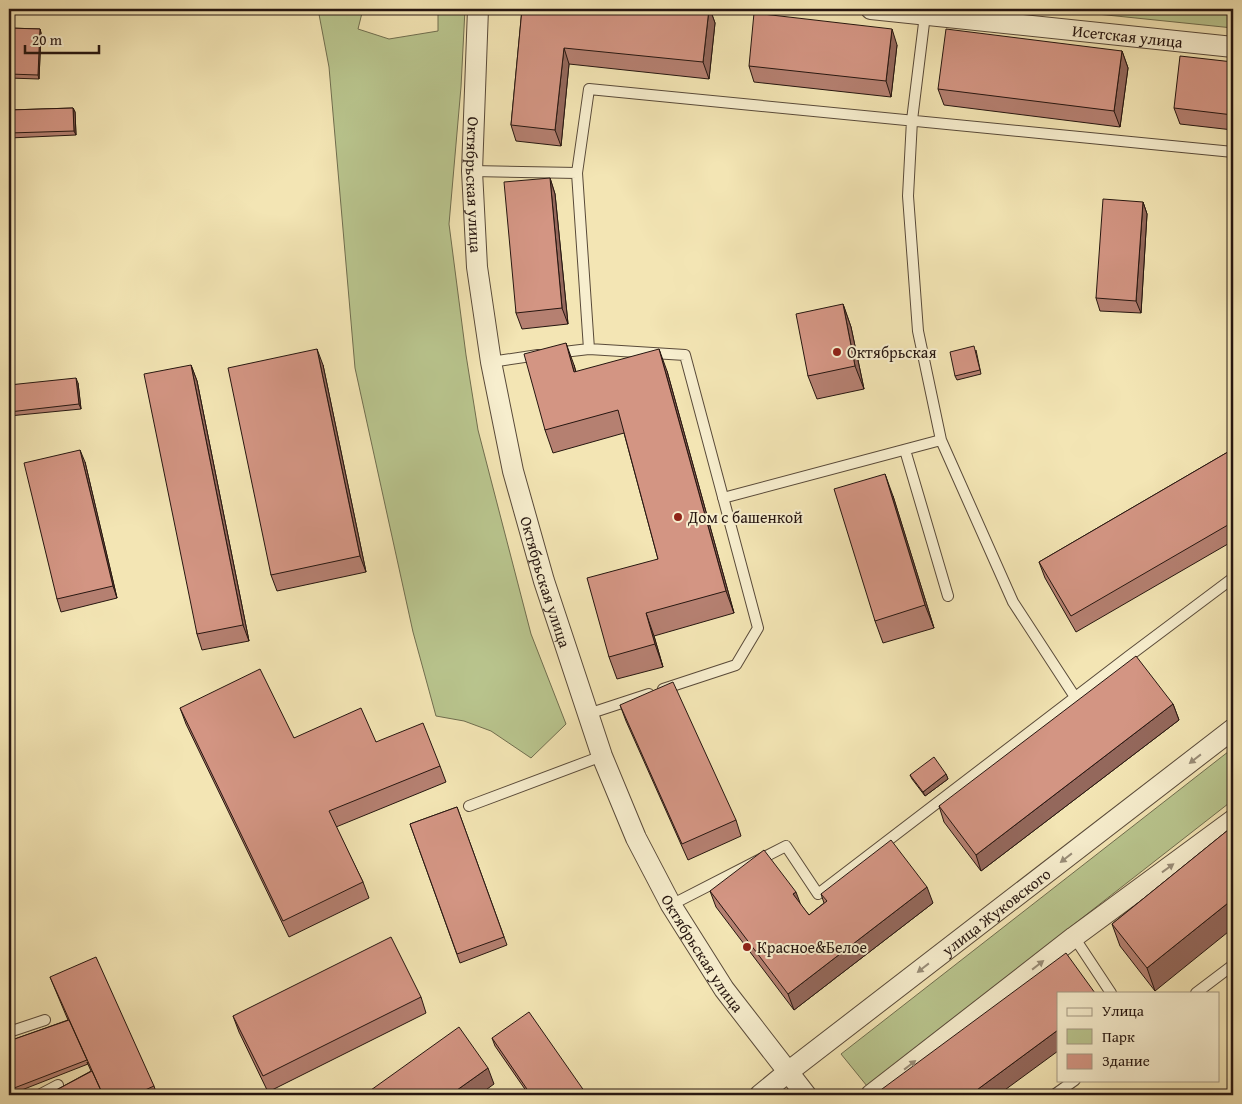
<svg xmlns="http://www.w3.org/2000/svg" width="1242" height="1104" font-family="'Gentium Book Plus',serif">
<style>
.green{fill:#b9c58e;stroke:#706e4f}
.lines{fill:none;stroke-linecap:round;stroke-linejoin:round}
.service-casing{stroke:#594a39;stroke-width:12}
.minor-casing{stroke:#594a39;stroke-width:22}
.service{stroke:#f7eece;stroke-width:10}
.minor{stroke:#f7eece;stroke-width:20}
.wall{fill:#b58071;stroke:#261610}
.shaded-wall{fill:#94685c;stroke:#261610}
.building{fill:#d39583;stroke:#261610}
.oneway{fill:#998d78}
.poi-dot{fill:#8f2418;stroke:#f7eece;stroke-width:2}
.labels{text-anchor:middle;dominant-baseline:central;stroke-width:4;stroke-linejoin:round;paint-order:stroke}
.street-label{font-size:16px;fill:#261610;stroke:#f7eece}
.poi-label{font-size:16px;fill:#261610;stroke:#f7eece;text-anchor:start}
</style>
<rect width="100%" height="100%" fill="#f3e5b4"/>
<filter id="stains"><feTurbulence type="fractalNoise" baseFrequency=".004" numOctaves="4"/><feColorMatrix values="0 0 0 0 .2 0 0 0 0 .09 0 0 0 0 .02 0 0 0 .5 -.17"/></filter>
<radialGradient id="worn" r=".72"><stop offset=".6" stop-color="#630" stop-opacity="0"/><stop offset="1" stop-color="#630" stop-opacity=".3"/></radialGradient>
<path class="green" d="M318 9H363L358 29 389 39 438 31V9H465L461 87 449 224 466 355 478 430 531 634 566 724 531 758 491 731 464 721 436 716 413 632 355 368 329 67Z
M1057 9H1233V28L1058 10Z
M1233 748V800L867 1086 841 1054Z"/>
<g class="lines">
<g class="service-casing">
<path id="service" d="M925 15 912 120 908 196 918 331 941 440 1013 602 1075 697
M472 171 577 173
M555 353 589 349
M491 362 538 355
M905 450 948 596
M723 498 941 440
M663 689 736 665 758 628 685 355 589 349 577 173 589 89 1233 152
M588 714 649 694
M469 806 602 756
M671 905 786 846 818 894 1129 656 1233 578
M1074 937 1111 993
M1196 993 1233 965
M9 1032 45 1020
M39 1095 58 1085
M1054 1095 1075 1080"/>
</g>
<g class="minor-casing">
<g id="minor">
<path id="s1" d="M478 9 472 171 477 267 491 362 513 471 544 581 602 756 636 838 671 905 724 989 806 1095"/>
<path id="s2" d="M871 9 1233 47"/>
<path id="s3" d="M760 1095 788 1072 1233 729"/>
<path d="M871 1095 1074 937 1233 820"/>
</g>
</g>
<use href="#service" class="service"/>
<use href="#minor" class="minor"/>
</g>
<path class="wall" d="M522 9H710L715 23 709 79 569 64 561 146 516 141 511 125Z
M9 28 40 29 41 33 39 79 9 78Z
M897 45 891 97 754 82 749 66Z
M1122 51 1128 68 1120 127 944 105 938 89Z
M1233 62V130L1180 124 1174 108Z
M73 108 75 112 76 135 9 138V110Z
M550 178 555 194 568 324 522 329 516 313Z
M1143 202 1147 214 1141 313 1100 311 1096 298Z
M843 304 851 327 864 389 817 399 808 376Z
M976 350 981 374 957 380 955 376Z
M191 365 197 381 249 641 202 650 197 634Z
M323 365 366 572 277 591 271 575Z
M574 365 576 372 667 371 734 613 654 636 663 667 617 679 609 657 658 559 624 433 553 453 545 430Z
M78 383 81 409 9 416V385Z
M1233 449V541L1076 632 1045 578 1039 562Z
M85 462 117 598 61 612 57 599Z
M893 496 934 628 883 643 875 621Z
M1173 704 1179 720 981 871 944 822 939 806Z
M620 705 736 820 741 836 688 860 626 721Z
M180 708 294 738 376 742 440 766 446 782 336 827 363 882 369 898 289 937 186 724Z
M946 774 948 779 925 796 912 779 910 775Z
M457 807 507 945 460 963 410 824Z
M1233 826 1155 991 1120 946 1112 924Z
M710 891 800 904 809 915 824 903 821 894 933 903 794 1010 716 907Z
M50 977 154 1086 157 1095H47L91 1071 87 1062 88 1064 9 1095V1041L68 1020 55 989Z
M421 997 426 1013 268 1092 239 1032 233 1016Z
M492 1038 587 1095H529L495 1046Z"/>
<path class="shaded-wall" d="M709 9H710L715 23 709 79 703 62Z
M40 29 41 33 39 79 38 75Z
M892 29 897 45 891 97 886 81Z
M564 48 569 64 561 146 555 130Z
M1122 51 1128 68 1120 127 1114 111Z
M73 108 75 112 76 135 74 131Z
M550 178 555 194 568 324 562 308Z
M1143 202 1147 214 1141 313 1136 301Z
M843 304 851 327 864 389 855 366Z
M566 343 574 365 582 395 574 372Z
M317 349 323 365 366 572 360 556Z
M659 349 667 371 734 613 726 591Z
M191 365 197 381 249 641 243 625Z
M76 378 78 383 81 409 79 404Z
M80 450 85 462 117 598 113 586Z
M885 474 893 496 934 628 925 605Z
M646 613 654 636 663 667 655 644Z
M1173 704 1179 720 981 871 976 855Z
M946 774 948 779 925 796 923 792Z
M927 887 933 903 794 1010 788 994Z
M796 892 802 908 793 894Z
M1233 899V928L1155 991 1147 968Z
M1058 1030V1051L998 1095H970Z
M488 1068 494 1084 479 1095H450Z"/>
<path class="building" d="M522 9H709L703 62 564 48 555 130 511 125Z
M754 13 892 29 886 81 749 66Z
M9 28 40 29 38 75 9 74Z
M946 29 1122 51 1114 111 938 89Z
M1180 56 1233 62V115L1174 108Z
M73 108 74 131 9 133V110Z
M550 178 562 308 516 313 504 182Z
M1103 199 1143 202 1136 301 1096 298Z
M843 304 855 366 808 376 796 314Z
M566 343 574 372 659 349 726 591 646 613 655 644 609 657 587 578 658 559 618 410 545 430 524 354Z
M974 346 980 370 955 376 950 352Z
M317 349 360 556 271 575 228 368Z
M191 365 243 625 197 634 144 374Z
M76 378 79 404 9 412V385Z
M1233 449V522L1071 616 1039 562Z
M80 450 113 586 57 599 24 463Z
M885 474 925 605 875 621 834 489Z
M1136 656 1173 704 976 855 939 806Z
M260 669 294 738 361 708 376 742 423 723 440 766 329 811 363 882 283 921 180 708Z
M673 682 736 820 682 844 620 705Z
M934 757 946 774 923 792 910 775Z
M457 807 504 937 457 954 410 824Z
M1233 826V899L1147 968 1112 924Z
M891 840 927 887 788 994 710 891 764 850 796 892 793 894 809 915 827 901 821 894Z
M391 937 421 997 263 1076 233 1016Z
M1066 953 1095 993H1058V1030L970 1095H881L878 1092Z
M96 957 154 1086 134 1095H103L50 977Z
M529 1012 587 1095H531L492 1038Z
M69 1020 87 1060 9 1090V1041Z
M459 1027 488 1068 450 1095H364Z
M92 1071 103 1095H47Z"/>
<defs><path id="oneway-solid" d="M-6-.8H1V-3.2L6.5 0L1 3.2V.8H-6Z" transform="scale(1.25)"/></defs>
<g class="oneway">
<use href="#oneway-solid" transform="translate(1195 759) rotate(142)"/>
<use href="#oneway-solid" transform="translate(1066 858) rotate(142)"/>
<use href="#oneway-solid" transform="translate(1168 868) rotate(-36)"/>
<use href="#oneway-solid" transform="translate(1038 965) rotate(-38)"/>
<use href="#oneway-solid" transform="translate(923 968) rotate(142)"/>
<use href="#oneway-solid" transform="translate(910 1065) rotate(-38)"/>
</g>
<g class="poi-dot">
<circle cx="837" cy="352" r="5"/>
<circle cx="678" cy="517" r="5"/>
<circle cx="747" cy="947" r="5"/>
</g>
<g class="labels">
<g class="street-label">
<text stroke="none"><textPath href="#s2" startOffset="258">Исетская улица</textPath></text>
<text stroke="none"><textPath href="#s1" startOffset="176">Октябрьская улица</textPath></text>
<text stroke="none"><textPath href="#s1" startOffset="581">Октябрьская улица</textPath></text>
<text stroke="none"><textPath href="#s3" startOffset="299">улица Жуковского</textPath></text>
<text stroke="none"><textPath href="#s1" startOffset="986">Октябрьская улица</textPath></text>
</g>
<g class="poi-label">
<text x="847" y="352">Октябрьская</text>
<text x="688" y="517">Дом с башенкой</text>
<text x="757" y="947">Красное&amp;Белое</text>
</g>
</g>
<rect width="1242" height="1104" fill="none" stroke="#f3e5b4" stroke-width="30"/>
<rect x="10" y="10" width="1222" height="1084" fill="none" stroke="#261610" stroke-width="2.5"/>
<rect x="15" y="15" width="1212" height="1074" fill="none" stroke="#261610"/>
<rect x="1057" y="992" width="162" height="90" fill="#f7eece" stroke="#a39882"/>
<rect x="1067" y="1008" width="25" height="8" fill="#f7eece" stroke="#a39882"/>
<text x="1102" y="1016" font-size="15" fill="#261610">Улица</text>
<rect x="1067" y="1029" width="25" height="15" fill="#b9c58e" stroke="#a39882"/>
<text x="1102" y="1042" font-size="15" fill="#261610">Парк</text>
<rect x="1067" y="1054" width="25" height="15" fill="#d39583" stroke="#a39882"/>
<text x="1102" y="1066" font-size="15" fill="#261610">Здание</text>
<path d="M25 45v8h74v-8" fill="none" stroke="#261610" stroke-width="2.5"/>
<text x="32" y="45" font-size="15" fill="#261610" stroke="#f7eece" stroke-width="4" paint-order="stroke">20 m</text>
<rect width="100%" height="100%" filter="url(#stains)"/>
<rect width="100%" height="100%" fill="url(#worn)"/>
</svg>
